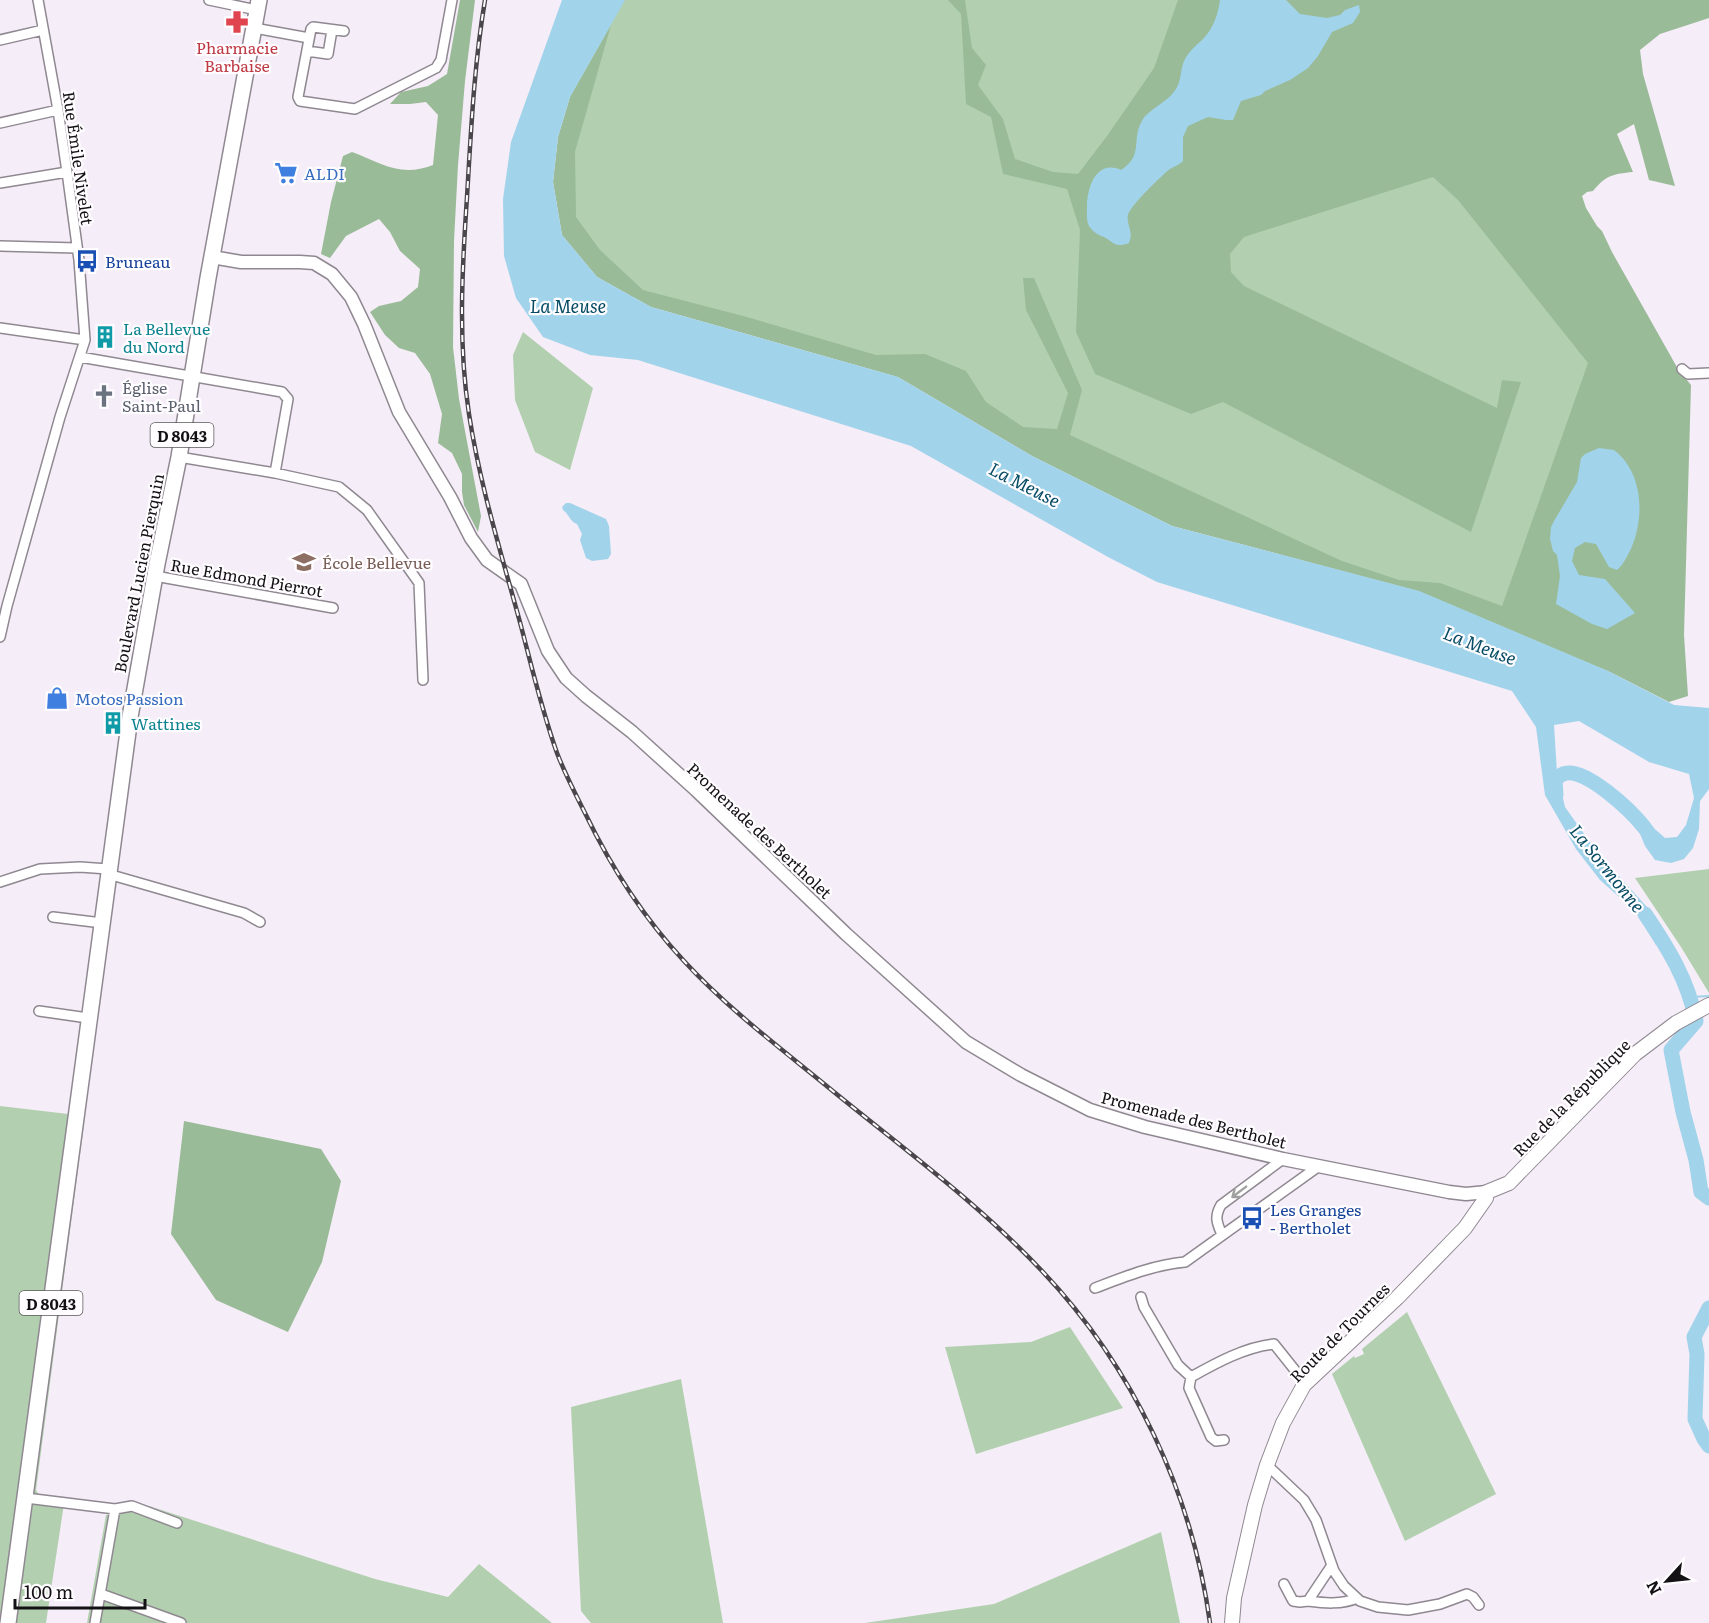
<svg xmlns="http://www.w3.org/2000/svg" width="1709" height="1623" font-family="Literata,serif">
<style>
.green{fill:#b2d0af}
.forest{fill:#9abb98}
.water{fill:#a1d3eb}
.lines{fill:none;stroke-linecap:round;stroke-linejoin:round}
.stream{stroke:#a1d3eb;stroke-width:2}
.river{stroke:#a1d3eb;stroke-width:15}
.minor-casing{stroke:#8f8891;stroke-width:12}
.tertiary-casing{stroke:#8f8891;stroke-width:15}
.secondary-casing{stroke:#8f8891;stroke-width:16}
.primary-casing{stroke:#8f8891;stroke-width:18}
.minor{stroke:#fff;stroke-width:9}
.tertiary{stroke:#fff;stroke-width:12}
.secondary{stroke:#fff;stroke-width:14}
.primary{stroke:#fff;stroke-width:15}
.rail-casing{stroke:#4a464b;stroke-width:4.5}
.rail{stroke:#fffdff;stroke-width:2;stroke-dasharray:7;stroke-linecap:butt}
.oneway{stroke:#a1a0a1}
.labels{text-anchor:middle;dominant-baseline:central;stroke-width:4.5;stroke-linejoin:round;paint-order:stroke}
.shield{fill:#fffdff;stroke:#5a585a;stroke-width:1.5}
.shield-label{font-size:15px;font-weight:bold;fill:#131114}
.health-label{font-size:16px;fill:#be3a42;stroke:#fffdff}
.street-label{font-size:16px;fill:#131114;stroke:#fffdff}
.shop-label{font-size:16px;fill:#366cbe;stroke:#fffdff;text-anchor:start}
.transit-label{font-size:16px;fill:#164399;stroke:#fffdff;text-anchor:start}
.culture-label{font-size:16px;fill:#0d838f;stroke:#fffdff;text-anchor:start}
.worship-label{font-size:16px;fill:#5b616d;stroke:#fffdff;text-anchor:start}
.education-label{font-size:16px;fill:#785e54;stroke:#fffdff;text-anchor:start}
.water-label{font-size:18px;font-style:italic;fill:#064c64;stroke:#fffdff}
</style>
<rect width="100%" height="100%" fill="#f5edf7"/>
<path class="green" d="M624 0H1536L1679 699 1382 582 1279 554 898 377 631 296 562 235 570 97Z
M523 332 593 388 570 470 535 452 515 400 513 355Z
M1709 869V993L1681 947 1635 878Z
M0 1106 85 1116 36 1490 39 1495 65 1497 46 1623H0Z
M1407 1312 1496 1494 1405 1541 1332 1374 1354 1356 1355 1358 1364 1354 1362 1349Z
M1070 1327 1123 1408 976 1454 945 1347 1031 1342Z
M681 1379 723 1623H591L581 1611 571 1407Z
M149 1506 375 1579 448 1597 479 1564 552 1623H87L106 1515Z
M1161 1532 1180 1623H865L994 1604Z"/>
<path class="forest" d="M460 0H475L465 81 458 165 454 241 453 347 459 399 481 516 478 532 464 505 462 492V474L452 453 438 443 442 414 430 374 415 353 399 348 385 335 370 312 379 306 401 301 418 287 420 269 400 251 390 232 379 219 346 236 330 258 321 254 331 202 343 156 352 152C382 163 400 178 433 165L438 115 426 102 410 104H390L401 92 428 86 447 74Z
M948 0H965L972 48 986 65 978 85 1003 119 1015 159 1053 172 1078 174 1107 136 1154 68 1178 0H1709V18L1660 34 1640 50 1643 74 1675 186 1649 180 1634 124 1617 134 1633 172C1613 174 1606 175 1593 191L1587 192 1582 196 1586 208 1597 226 1602 231 1612 252 1678 369 1691 385 1684 635 1688 696 1669 702 1608 671 1419 591 1172 526 1032 456 898 377 651 307 597 277 562 235 553 182 558 137 570 97 611 25 575 152 576 217 600 250 643 290 747 317 876 355 925 354 966 371 986 402 1023 427 1057 429 1068 393 1026 310 1023 278H1034L1082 390 1070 435 1342 561 1399 580 1440 583 1502 606 1588 363 1458 200 1433 177 1244 237 1230 254 1231 272 1244 286 1497 408 1502 380 1521 382 1471 532 1223 402 1191 414 1095 374 1076 332 1080 230 1067 189 1003 174 991 117 966 104 961 14Z
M184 1121 321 1149 341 1181 322 1262 288 1332 216 1300 171 1234Z"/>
<path class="water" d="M562 0H625L570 97 558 137 553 182 562 235 597 277 651 307 898 377 1032 456 1172 526 1419 591 1608 671 1674 705 1709 708V789L1700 801 1699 829 1693 848 1684 859 1671 863 1655 860 1645 846 1639 831 1656 830 1665 838 1677 837 1686 825 1694 798 1689 774 1649 762 1579 721 1554 725 1557 773 1565 807 1597 852 1656 917V945L1635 911 1600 880 1576 849 1545 795 1536 727 1512 691 1157 582 1108 557 911 446 638 360 590 355 543 337 516 298 504 256 503 199 511 142Z
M1220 0H1286L1300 14 1327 18 1340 15 1345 10 1359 5 1360 12 1353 23 1332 32 1318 56 1308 68 1290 80 1265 91 1261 95 1241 101 1233 120H1226L1208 117 1188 126 1183 137V161C1179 165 1175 166 1170 169 1163 174 1129 207 1128 215 1126 225 1134 231 1129 243 1115 248 1115 243 1104 237 1098 235 1093 232 1089 226 1086 220 1087 213 1087 207 1087 188 1096 159 1121 170 1144 156 1131 139 1142 121 1146 112 1166 102 1173 93 1183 82 1179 70 1185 59 1190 50 1197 45 1204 38 1214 27 1218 14 1220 0Z
M1599 448 1614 450C1644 473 1645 519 1630 551 1626 558 1623 565 1617 570L1609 567 1596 544 1585 542 1575 548 1572 561 1579 575 1605 579 1635 613 1607 629 1592 624 1556 604 1560 576 1557 555 1553 551 1550 539 1551 527 1554 521 1577 482 1581 458 1585 454Z
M566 503H570L606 519 609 526 611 554 608 559 592 561 586 558 580 540 582 534 577 524C570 522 569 514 563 510L562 507Z"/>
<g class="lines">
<path class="stream" d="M1691 997 1709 996"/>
<path class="river" d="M1556 795 1555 780C1558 778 1560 775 1563 774 1584 765 1632 812 1644 827 1649 834 1654 840 1659 846
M1645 914C1668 948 1688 980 1696 1021L1671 1050 1683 1112 1696 1160 1701 1192 1709 1198
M1709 1308 1694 1337 1697 1354 1695 1419 1704 1439 1709 1446"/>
<g class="minor-casing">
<path id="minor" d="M209 0 257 10
M254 28 309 38
M344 31 313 27 311 29 298 97 300 101 355 109 436 68 441 60 452 0
M0 40 43 30
M307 51 328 54 332 30
M0 123 58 110
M0 183 67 172
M0 246 77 248
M0 328 85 340
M80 357 282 392 288 399 275 473
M1682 369 1688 374 1709 373
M179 457 275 473 339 487 367 510 419 583 423 680
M155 576 333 608
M0 637 7 606 60 417 85 340 79 260 67 172 58 110 38 0
M108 874 244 913 260 922
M0 882 40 869 80 867 108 869
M53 917 102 923
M39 1011 88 1018
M1222 1235C1217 1223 1214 1217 1221 1205L1283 1159
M1095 1288C1124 1277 1153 1265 1185 1262L1319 1166
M1141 1297 1144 1307 1178 1365 1191 1377
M1224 1440 1216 1441 1211 1437 1189 1388 1191 1377C1216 1363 1245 1347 1274 1344L1306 1384
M1267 1465 1304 1500 1316 1520 1334 1571 1344 1586 1360 1601 1378 1607 1408 1610 1440 1604 1467 1594 1473 1597 1479 1605
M26 1498 115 1509 132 1506 177 1523
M1332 1565 1308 1601C1323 1603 1342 1605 1357 1598
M1284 1584 1293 1601 1300 1602 1308 1601
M101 1594 181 1623
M95 1623 115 1509"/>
</g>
<g class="tertiary-casing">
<path id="tertiary" d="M212 257 241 262H300L314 263 332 274 351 297 364 324 399 412 450 497 471 538 487 560 521 584 548 651 566 678 586 696 632 732 696 790 846 934 966 1042 1021 1075 1090 1110 1145 1127 1283 1159 1449 1192 1466 1194 1487 1192"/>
</g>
<g class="secondary-casing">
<path id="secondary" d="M1232 1623 1234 1598 1255 1505 1267 1465 1283 1423 1304 1385 1397 1298 1465 1228 1486 1198 1487 1192 1509 1183 1635 1054 1676 1023 1709 1005"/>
</g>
<g class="primary-casing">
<path id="primary" d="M8 1623 130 717 157 564 179 457 208 278 259 0"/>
</g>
<use href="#minor" class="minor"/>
<use href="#tertiary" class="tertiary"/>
<use href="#secondary" class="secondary"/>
<use href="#primary" class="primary"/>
<g class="rail-casing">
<path id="rail" d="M485 0C474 65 471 131 467 197 462 270 458 343 469 414 480 486 502 556 521 626 532 668 542 711 557 753 565 774 575 793 585 813 611 867 643 917 684 961 729 1010 783 1050 834 1092 904 1149 979 1204 1042 1271 1133 1367 1192 1492 1210 1623"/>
</g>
<use href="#rail" class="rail"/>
</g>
<defs><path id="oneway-shaft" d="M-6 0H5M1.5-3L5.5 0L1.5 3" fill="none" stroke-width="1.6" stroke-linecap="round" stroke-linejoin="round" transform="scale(1.5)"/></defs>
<use class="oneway" href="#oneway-shaft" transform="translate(1239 1192) rotate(143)"/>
<defs>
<g id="pharmacy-bare" transform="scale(1.8)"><path d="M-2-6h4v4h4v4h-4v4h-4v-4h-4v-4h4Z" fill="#e0444e" stroke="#fffdff" stroke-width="2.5" paint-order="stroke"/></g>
<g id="supermarket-bare" transform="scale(1.8)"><path d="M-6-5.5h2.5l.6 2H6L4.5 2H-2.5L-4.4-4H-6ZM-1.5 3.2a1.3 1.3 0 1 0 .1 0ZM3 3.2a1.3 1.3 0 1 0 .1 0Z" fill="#3f7fe0" stroke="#fffdff" stroke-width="2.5" paint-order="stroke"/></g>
<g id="bus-bare" transform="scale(1.8)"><path d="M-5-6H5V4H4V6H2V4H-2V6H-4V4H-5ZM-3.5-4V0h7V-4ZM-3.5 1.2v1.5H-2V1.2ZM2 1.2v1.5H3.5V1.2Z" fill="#1a4fb4" stroke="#fffdff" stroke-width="2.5" paint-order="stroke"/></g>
<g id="building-bare" transform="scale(1.8)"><path d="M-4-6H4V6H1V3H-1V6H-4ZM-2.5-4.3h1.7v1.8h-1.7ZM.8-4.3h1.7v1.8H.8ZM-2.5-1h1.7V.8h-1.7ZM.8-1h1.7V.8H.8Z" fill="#0f9aa8" stroke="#fffdff" stroke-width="2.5" paint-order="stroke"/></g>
<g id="church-bare" transform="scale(1.8)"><path d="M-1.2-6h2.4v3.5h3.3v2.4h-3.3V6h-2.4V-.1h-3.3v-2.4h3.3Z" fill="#6b7280" stroke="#fffdff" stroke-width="2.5" paint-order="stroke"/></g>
<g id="school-bare" transform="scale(1.8)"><path d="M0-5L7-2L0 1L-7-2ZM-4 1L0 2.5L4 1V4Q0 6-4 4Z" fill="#8d6e63" stroke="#fffdff" stroke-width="2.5" paint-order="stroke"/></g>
<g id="shop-bare" transform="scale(1.8)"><path d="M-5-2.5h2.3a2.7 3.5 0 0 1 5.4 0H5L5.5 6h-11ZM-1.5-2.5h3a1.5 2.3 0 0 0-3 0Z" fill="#3f7fe0" stroke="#fffdff" stroke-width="2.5" paint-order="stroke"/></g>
</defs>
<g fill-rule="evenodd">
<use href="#pharmacy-bare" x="237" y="22"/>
<use href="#supermarket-bare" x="286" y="173"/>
<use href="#bus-bare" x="87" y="261"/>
<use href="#building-bare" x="105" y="337"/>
<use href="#church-bare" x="104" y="396"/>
<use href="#school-bare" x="304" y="562"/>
<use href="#shop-bare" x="57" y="698"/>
<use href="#building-bare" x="113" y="723"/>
<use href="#bus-bare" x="1252" y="1218"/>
</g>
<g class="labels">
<g class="shield">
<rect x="150.5" y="423" width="63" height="24" rx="4.5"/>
<rect x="19.5" y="1291" width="63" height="24" rx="4.5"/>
</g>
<g class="shield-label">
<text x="182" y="435">D 8043</text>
<text x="51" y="1303">D 8043</text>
</g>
<g class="health-label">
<text x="237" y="47">Pharmacie<tspan x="237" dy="18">Barbaise</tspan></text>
</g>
<g class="street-label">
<text transform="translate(79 158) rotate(82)">Rue Émile Nivelet</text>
<text transform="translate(138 573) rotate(-79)">Boulevard Lucien Pierquin</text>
<text transform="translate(247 577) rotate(10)">Rue Edmond Pierrot</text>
<text transform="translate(760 830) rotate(43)">Promenade des Bertholet</text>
<text transform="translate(1571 1097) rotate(-45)">Rue de la République</text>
<text transform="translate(1194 1119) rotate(14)">Promenade des Bertholet</text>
<text transform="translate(1339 1332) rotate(-45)">Route de Tournes</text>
</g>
<g class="shop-label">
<text x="304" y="173">ALDI</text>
<text x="75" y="698">Motos Passion</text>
</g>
<g class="transit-label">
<text x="105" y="261">Bruneau</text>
<text x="1270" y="1209">Les Granges<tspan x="1270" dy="18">- Bertholet</tspan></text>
</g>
<g class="culture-label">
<text x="123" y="328">La Bellevue<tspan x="123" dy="18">du Nord</tspan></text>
<text x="131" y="723">Wattines</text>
</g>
<g class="worship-label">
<text x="122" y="387">Église<tspan x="122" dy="18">Saint-Paul</tspan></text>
</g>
<g class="education-label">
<text x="322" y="562">École Bellevue</text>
</g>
<g class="water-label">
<text x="568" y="305">La Meuse</text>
<text transform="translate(1025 484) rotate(27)">La Meuse</text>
<text transform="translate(1480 645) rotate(21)">La Meuse</text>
<text transform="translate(1608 868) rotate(51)">La Sormonne</text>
</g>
</g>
<g transform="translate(1667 1581) rotate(243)" stroke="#fffdff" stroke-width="4.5" paint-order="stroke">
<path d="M0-4.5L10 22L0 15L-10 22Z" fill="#131114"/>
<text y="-9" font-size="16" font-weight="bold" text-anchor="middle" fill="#131114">N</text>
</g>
<path d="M15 1599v9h130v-9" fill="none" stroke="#131114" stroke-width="3"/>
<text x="24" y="1599" font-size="18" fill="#131114" stroke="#fffdff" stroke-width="4.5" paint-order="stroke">100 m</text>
</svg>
